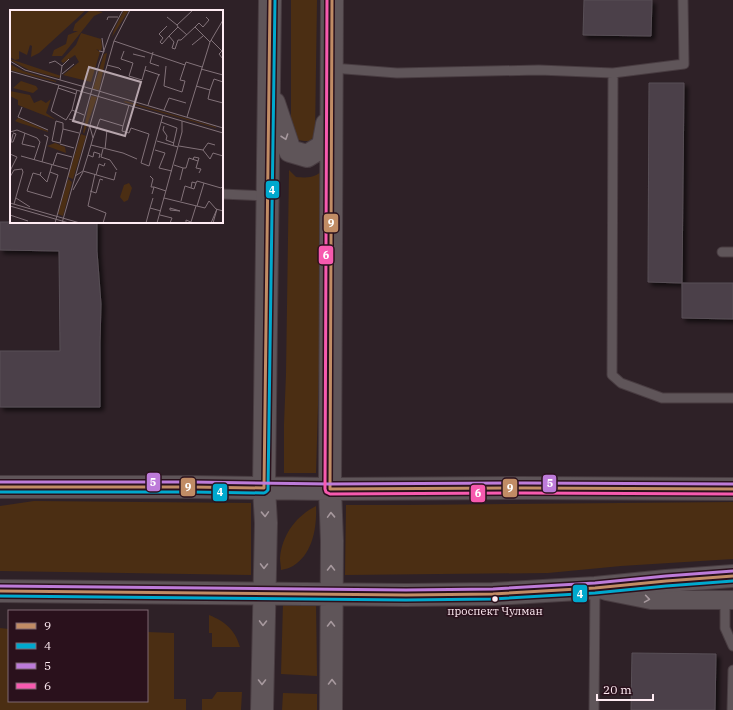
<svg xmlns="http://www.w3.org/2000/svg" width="733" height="710" font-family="'IBM Plex Serif',serif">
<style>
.green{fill:#4b2e13}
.building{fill:#4b3f49;stroke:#584f56;filter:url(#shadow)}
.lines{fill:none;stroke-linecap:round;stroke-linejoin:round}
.lane-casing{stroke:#483c41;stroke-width:11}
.street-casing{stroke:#483c41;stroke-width:20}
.secondary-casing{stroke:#483c41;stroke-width:24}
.lane{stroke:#5f5559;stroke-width:9}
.street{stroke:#5f5559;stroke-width:18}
.secondary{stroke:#5f5559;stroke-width:22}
.bus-1-casing{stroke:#2a111c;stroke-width:6}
.bus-2-casing{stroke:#2a111c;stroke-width:6}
.bus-3-casing{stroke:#2a111c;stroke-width:6}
.bus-4-casing{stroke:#2a111c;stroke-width:6}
.bus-1{stroke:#c18c65;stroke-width:3}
.bus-2{stroke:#00a9ce;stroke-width:3}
.bus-3{stroke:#bd7bd9;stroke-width:3}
.bus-4{stroke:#f75aaf;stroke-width:3}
.oneway{stroke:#a7999e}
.bus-dot{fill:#ffecf3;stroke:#2a111c;stroke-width:1.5}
.labels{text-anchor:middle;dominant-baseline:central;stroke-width:3;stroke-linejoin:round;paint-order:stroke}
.bus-label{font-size:11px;fill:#ffecf3;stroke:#2a111c}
.inset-road{fill:none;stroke:#827279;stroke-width:1}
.view{fill:#b6a5ac;fill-opacity:0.15;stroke:#b6a5ac;stroke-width:2}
.inset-edge{fill:none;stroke:#ffecf3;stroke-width:2}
.line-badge{stroke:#2a111c;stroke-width:1.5}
.badge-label{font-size:11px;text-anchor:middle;font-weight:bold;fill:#fff}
</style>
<defs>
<filter id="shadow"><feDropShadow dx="3.5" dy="3.5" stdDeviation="2" flood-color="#0009"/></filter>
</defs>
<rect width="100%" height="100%" fill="#2e2127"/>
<path class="green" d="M291 0H317L315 135 310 141H304L298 140 294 134 291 128Z
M325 169 316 473H284V424L286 374 289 170 296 177C311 178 313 178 325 169Z
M34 501 251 503V575L0 571V506Z
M733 502V559L621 566 548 573 345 575 346 505H407Z
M316 506C317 527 313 554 293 566 290 568 285 569 281 570 281 566 280 562 280 558 282 535 296 516 316 506Z
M316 602 317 676 281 674 283 603Z
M209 615C226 622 235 630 240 647H212V633H209Z
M0 628 9 629V701H147V632L174 633V699H186V710H0Z
M217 692H242L241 710H202V699H212Z
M283 693 317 694V710H282Z"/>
<path class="building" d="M584 0H652L651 36 583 35Z
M649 83H684L682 283 648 282Z
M0 222H97V251L101 304 100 343V407H0V351H60L59 251 0 250Z
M682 283H733V319L682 318Z
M632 653 716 654 715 710H631Z"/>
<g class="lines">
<g class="lane-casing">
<path id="lane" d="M332 68 397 73 539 70 613 73 612 375 621 383 662 398H733
M613 73 684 64 683 0
M222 194 268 196
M722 252H733
M725 599V628L733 646
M594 710 595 588
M732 710 733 670"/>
</g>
<g class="street-casing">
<path id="street" d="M606 591 651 600H733"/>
</g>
<g class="secondary-casing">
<path id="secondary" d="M274 103 290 151 307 156 323 146 327 124
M0 487H192L330 489 525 488 733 489
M0 591 406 595 493 594 595 588 666 581 733 576
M262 710 266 523 264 488 270 0
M331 710 332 541 330 489 332 0"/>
</g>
<use href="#lane" class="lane"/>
<use href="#street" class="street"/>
<use href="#secondary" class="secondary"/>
<g class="bus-1-casing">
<path id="bus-1" d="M332 0 330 489 525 488 733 489
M0 487H192L264 488 270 0
M0 591 406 595 493 594 595 588 666 581 733 576"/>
</g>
<g class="bus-2-casing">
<path id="bus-2" d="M0 492H192L264 493 266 492 268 490 275 0
M0 596 406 600 493 599 595 593 666 586 733 581"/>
</g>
<g class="bus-3-casing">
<path id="bus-3" d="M0 482H192L330 484 525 483 733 484
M0 586 406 590 493 589 595 583 666 576 733 571"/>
</g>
<g class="bus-4-casing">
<path id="bus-4" d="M327 0 325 489 326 492 330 494 525 493 733 494"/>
</g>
<use href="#bus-1" class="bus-1"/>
<use href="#bus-2" class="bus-2"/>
<use href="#bus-3" class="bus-3"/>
<use href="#bus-4" class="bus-4"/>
</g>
<defs><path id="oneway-chevron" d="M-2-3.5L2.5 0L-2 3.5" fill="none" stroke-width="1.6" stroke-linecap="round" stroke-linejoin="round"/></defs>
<g class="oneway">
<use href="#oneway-chevron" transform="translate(285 137) rotate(71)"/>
<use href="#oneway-chevron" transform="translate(265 514) rotate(88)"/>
<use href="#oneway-chevron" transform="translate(331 515) rotate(-92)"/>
<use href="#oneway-chevron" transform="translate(264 566) rotate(91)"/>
<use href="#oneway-chevron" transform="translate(331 568) rotate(-90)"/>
<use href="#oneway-chevron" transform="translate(647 599) rotate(9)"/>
<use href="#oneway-chevron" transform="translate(263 623) rotate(91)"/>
<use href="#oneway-chevron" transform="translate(331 624) rotate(-90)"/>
<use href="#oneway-chevron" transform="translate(262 682) rotate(90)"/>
<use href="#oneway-chevron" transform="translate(332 682) rotate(-90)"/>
</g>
<circle class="bus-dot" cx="495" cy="599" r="3.5"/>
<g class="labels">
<g class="bus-label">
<text x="495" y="611">проспект Чулман</text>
</g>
</g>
<g transform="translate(10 10)">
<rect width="213" height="213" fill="#2e2127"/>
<path d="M0 0H76L29 43 21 47 22 36 20 35 17 45 9 41V49L5 50 0 47ZM80 0 93 2 84 6 52 46H42L44 40 56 34 58 25 68 21H63L65 14ZM114 0H119L102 27 104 20ZM71 23 91 29 92 37 91 41 86 39 90 42 81 72 53 65 69 52 65 45 53 53 51 51 66 35ZM97 43 89 80 83 79 94 44ZM0 50V49L51 66 49 68 19 60ZM0 54 13 61 46 71V72L0 60ZM11 71 26 76 28 79 23 83 3 78ZM0 81 20 85 24 93 31 90 36 93 41 89 36 103 46 110 8 95V90L0 86ZM81 86 87 87 74 124 73 122ZM115 91 206 117V118L114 92ZM8 108 38 121V122L10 113 5 111ZM71 124 76 126 63 169 58 167ZM45 133 55 137 56 143 37 136ZM58 169 62 172 53 206 48 204ZM119 173 122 178 118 190 114 192 110 187 114 175Z" fill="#4b2e13"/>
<path class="inset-road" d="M157 7 167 15M196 7 199 10 193 17 189 13 185 17 200 32M97 10 98 7H108M157 16 149 24 153 28 150 32 152 34 159 26 164 32 162 38 165 39 168 30H171L185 17M168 17 167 15 183 0M159 26 168 17 177 25M201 30 212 41 209 44 213 49M104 31 175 55 176 52 192 57M182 35 193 26M89 41 94 42 92 28M114 41 111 49 123 53 119 66 132 70 136 56M143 42 140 53 149 56M123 44 135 47M0 51 15 60 82 79M39 53 45 51 52 56M97 55 109 58 111 60M156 56 154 76 172 82 175 71 170 70 175 55M191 59 213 65M135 60 150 65M0 61 80 84M52 64 64 54M50 70 52 56 59 49M49 75 41 101 56 110 62 100M186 76 200 80 204 69 213 72M48 78 66 84M82 79 213 118M67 80 62 100 74 105M200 80 198 89 213 93M80 84 213 123M138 95 149 64M12 97 8 107 38 120M154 100 159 88 176 93M177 107 200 32 213 10M59 109 72 113M151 112 167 118 163 136M113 116 112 121 119 123 121 118 139 124 131 153 139 156 153 105M154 116 153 120 157 126 156 130 164 133M53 119 50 133 42 131 46 111 53 113V119L69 123M0 122 7 120 27 128 30 132 24 150M3 123 6 124 3 132H1L3 124M15 123 12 134 25 137M83 128 90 109 113 116 119 95M147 131 168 137M50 134 64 138M81 135 113 143 127 149M169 136 193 140 200 149 203 143 213 146M93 139 91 147 100 150 107 160M95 139 97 120M145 140 155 143 149 158 162 161M193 140 198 133 205 135M0 144 7 147 0 161M78 145 83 147 84 142 90 144 89 148M11 146 58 159M183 150 184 147 189 148 186 158 191 159 189 163M32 152 38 127 34 125M43 155 47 143 62 147M164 155 173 158 170 170M173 158H176L179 148 188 151M73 161 104 170 106 162M31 162 30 165 23 163 17 181 41 188 48 165 40 162M85 164 78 196 96 203 93 213M30 165 37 172 42 155M86 165 89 154 94 156 95 153M65 166 73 161 78 145 83 128 80 117M140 166 143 169 141 177H144M0 167 4 160 12 159 13 162 4 194M186 173 187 171 211 178 213 176M63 180 73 162M80 181 86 183 90 169 93 170M142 184 144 177 156 181M6 188 20 197M143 188 140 198 151 201M154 188 195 198 199 191 206 199 213 201M171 191 175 176 181 178 182 172 186 173 184 179 181 178M0 193 70 213M0 196 59 213M187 196 194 173M160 198V200L170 201 160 198M0 205 18 211M150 205 162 208 160 213M45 213 89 54 100 24 113 0M52 213 104 31 120 0M136 213 140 198M147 213 172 122V111M176 213V210L181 212 186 196M201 213 207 199M203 213 207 199"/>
<path class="view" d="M79 57 131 72 115 126 63 111Z"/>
<rect width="213" height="213" class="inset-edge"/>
</g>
<g class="line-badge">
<rect x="265" y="180" width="15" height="19" rx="4" fill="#00a9ce"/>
<rect x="323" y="213" width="16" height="20" rx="4" fill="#c18c65"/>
<rect x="318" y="245" width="16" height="20" rx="4" fill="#f75aaf"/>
<rect x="146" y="472" width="15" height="20" rx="4" fill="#bd7bd9"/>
<rect x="542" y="474" width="15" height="19" rx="4" fill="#bd7bd9"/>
<rect x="180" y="477" width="16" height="20" rx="4" fill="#c18c65"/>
<rect x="502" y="478" width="16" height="20" rx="4" fill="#c18c65"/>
<rect x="212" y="483" width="16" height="19" rx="4" fill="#00a9ce"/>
<rect x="470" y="484" width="16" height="19" rx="4" fill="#f75aaf"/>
<rect x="572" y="584" width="16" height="19" rx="4" fill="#00a9ce"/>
</g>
<g class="badge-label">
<text x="272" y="194">4</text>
<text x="331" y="227">9</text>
<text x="326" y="259">6</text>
<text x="153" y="486">5</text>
<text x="550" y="487">5</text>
<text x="188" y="491">9</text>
<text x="510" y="492">9</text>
<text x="220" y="496">4</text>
<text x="478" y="497">6</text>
<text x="580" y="598">4</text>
</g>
<rect x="8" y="610" width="140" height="92" fill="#2a111c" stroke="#7f6972"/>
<rect x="16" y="623" width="20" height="6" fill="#c18c65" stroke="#7f6972"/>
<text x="44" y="630" font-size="12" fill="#ffecf3">9</text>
<rect x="16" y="643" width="20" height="6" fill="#00a9ce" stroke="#7f6972"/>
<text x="44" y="650" font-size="12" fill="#ffecf3">4</text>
<rect x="16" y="663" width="20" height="6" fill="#bd7bd9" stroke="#7f6972"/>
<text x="44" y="670" font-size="12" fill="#ffecf3">5</text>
<rect x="16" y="683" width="20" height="6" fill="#f75aaf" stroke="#7f6972"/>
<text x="44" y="690" font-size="12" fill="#ffecf3">6</text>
<path d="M597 694v6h56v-6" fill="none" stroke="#ffecf3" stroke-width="2"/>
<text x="603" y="694" font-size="12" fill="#ffecf3" stroke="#2a111c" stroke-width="3" paint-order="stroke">20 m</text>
</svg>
